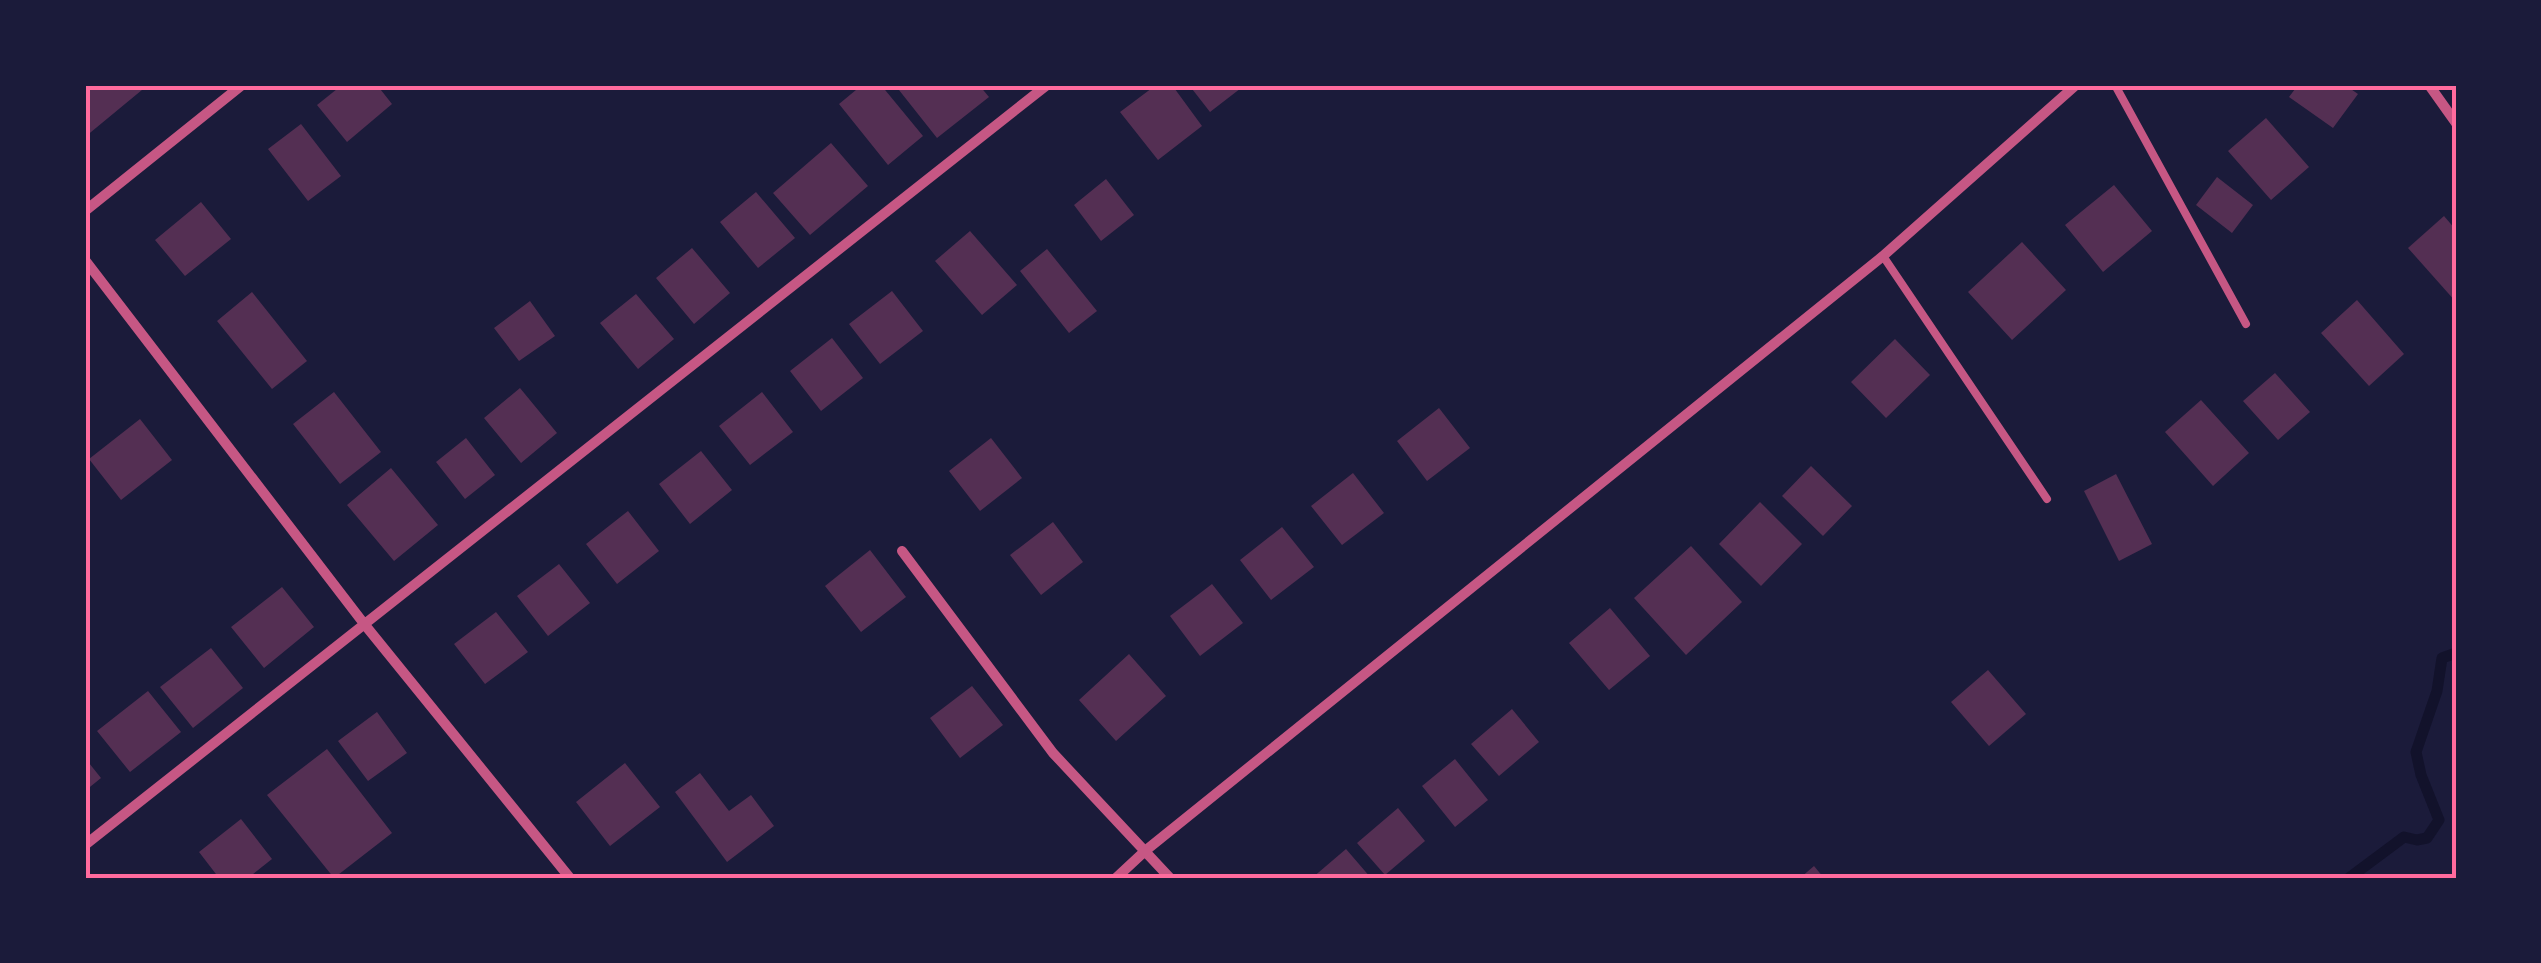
<svg xmlns="http://www.w3.org/2000/svg" width="2541" height="963" font-family="Helvetica,sans-serif">
<style>
.lines{fill:none;stroke-linecap:round;stroke-linejoin:round}
.stream{stroke:#12122b;stroke-width:11}
.building{fill:#542f53}
.service{stroke:#c65784;stroke-width:8}
.minor{stroke:#c65784;stroke-width:10}
.neatline{fill:none;stroke:#ff6b9d;stroke-width:4}
</style>
<rect width="100%" height="100%" fill="#1b1b3a"/>
<g class="lines">
<path class="stream" d="M2349 878 2404 837 2417 840 2427 838 2439 820 2421 775 2416 752 2437 691 2442 658 2456 653"/>
</g>
<path class="building" d="M85 85H148L85 137Z
M342 85H377L392 104 347 142 317 105Z
M862 85H881L923 136 888 165 839 104Z
M895 85H979L989 97 937 138Z
M1156 85H1172L1202 126 1158 160 1120 112Z
M1189 85H1245L1210 112Z
M2298 85H2345L2358 94 2333 128 2289 97Z
M2266 118 2309 167 2271 200 2228 151Z
M301 124 341 176 308 201 268 149Z
M831 143 868 186 810 235 773 193Z
M2217 177 2253 205 2232 233 2196 205Z
M1106 179 1134 215 1101 241 1074 205Z
M2114 185 2152 231 2103 272 2065 225Z
M756 192 795 238 758 268 720 222Z
M201 202 231 239 185 276 155 240Z
M2444 216 2456 230V302L2408 248Z
M970 231 1017 285 982 315 935 261Z
M2022 242 2066 290 2012 340 1968 292Z
M692 248 730 293 694 324 656 278Z
M1047 249 1097 311 1069 333 1020 271Z
M892 291 923 331 880 364 849 324Z
M252 292 307 361 272 389 217 321Z
M636 294 674 339 638 369 600 323Z
M2357 300 2404 354 2369 386 2321 333Z
M530 301 555 336 519 361 494 328Z
M832 338 863 378 821 411 790 371Z
M1895 339 1930 375 1886 418 1851 382Z
M2275 373 2310 412 2278 440 2243 401Z
M520 388 557 433 521 463 484 418Z
M334 392 381 452 340 484 293 424Z
M762 392 793 432 750 465 719 426Z
M2201 400 2249 453 2213 486 2165 432Z
M1439 408 1470 448 1427 481 1397 441Z
M140 419 172 460 121 500 89 459Z
M466 438 495 475 465 499 436 462Z
M991 438 1022 478 980 511 949 471Z
M701 451 732 490 690 524 659 484Z
M1811 466 1852 506 1823 536 1782 496Z
M391 468 438 525 394 561 347 505Z
M1353 473 1384 513 1342 545 1311 506Z
M2116 474 2152 544 2119 561 2084 491Z
M1760 502 1802 544 1761 586 1719 544Z
M628 511 659 551 617 584 586 544Z
M1053 522 1083 562 1041 595 1010 555Z
M1282 527 1314 567 1271 600 1240 560Z
M1691 546 1742 602 1686 655 1634 598Z
M870 550 906 597 861 632 825 586Z
M559 564 590 603 548 636 517 596Z
M1212 584 1243 623 1200 656 1170 616Z
M282 587 314 627 264 668 231 627Z
M1610 608 1650 656 1609 690 1569 643Z
M496 612 528 652 485 684 454 644Z
M211 648 243 688 193 728 160 687Z
M1129 654 1166 696 1116 741 1079 700Z
M1988 670 2026 714 1989 746 1951 702Z
M972 686 1003 725 960 758 930 718Z
M148 691 181 732 130 772 97 731Z
M1512 709 1539 742 1499 776 1471 744Z
M377 712 407 753 368 781 338 741Z
M327 749 392 833 334 878 267 795Z
M85 758 101 778 85 791Z
M1455 759 1488 800 1455 827 1422 786Z
M625 763 660 807 610 846 576 802Z
M700 773 729 811 751 795 774 826 727 862 675 792Z
M1398 808 1425 841 1385 875 1357 843Z
M241 819 272 859 248 878H219L199 852Z
M1346 849 1371 878H1312Z
M1814 866 1824 878H1800Z"/>
<g class="lines">
<path class="service" d="M2115 85 2246 324
M1883 256 2047 499"/>
<path class="minor" d="M2429 85 2456 123
M85 211 242 85
M85 260 365 625 570 878
M902 551 1053 753 1170 878
M85 845 1047 85
M1116 878 1145 851 1883 256 2076 85"/>
</g>
<rect width="2541" height="963" fill="none" stroke="#1b1b3a" stroke-width="175"/>
<rect x="88" y="88" width="2366" height="788" class="neatline"/>
</svg>
